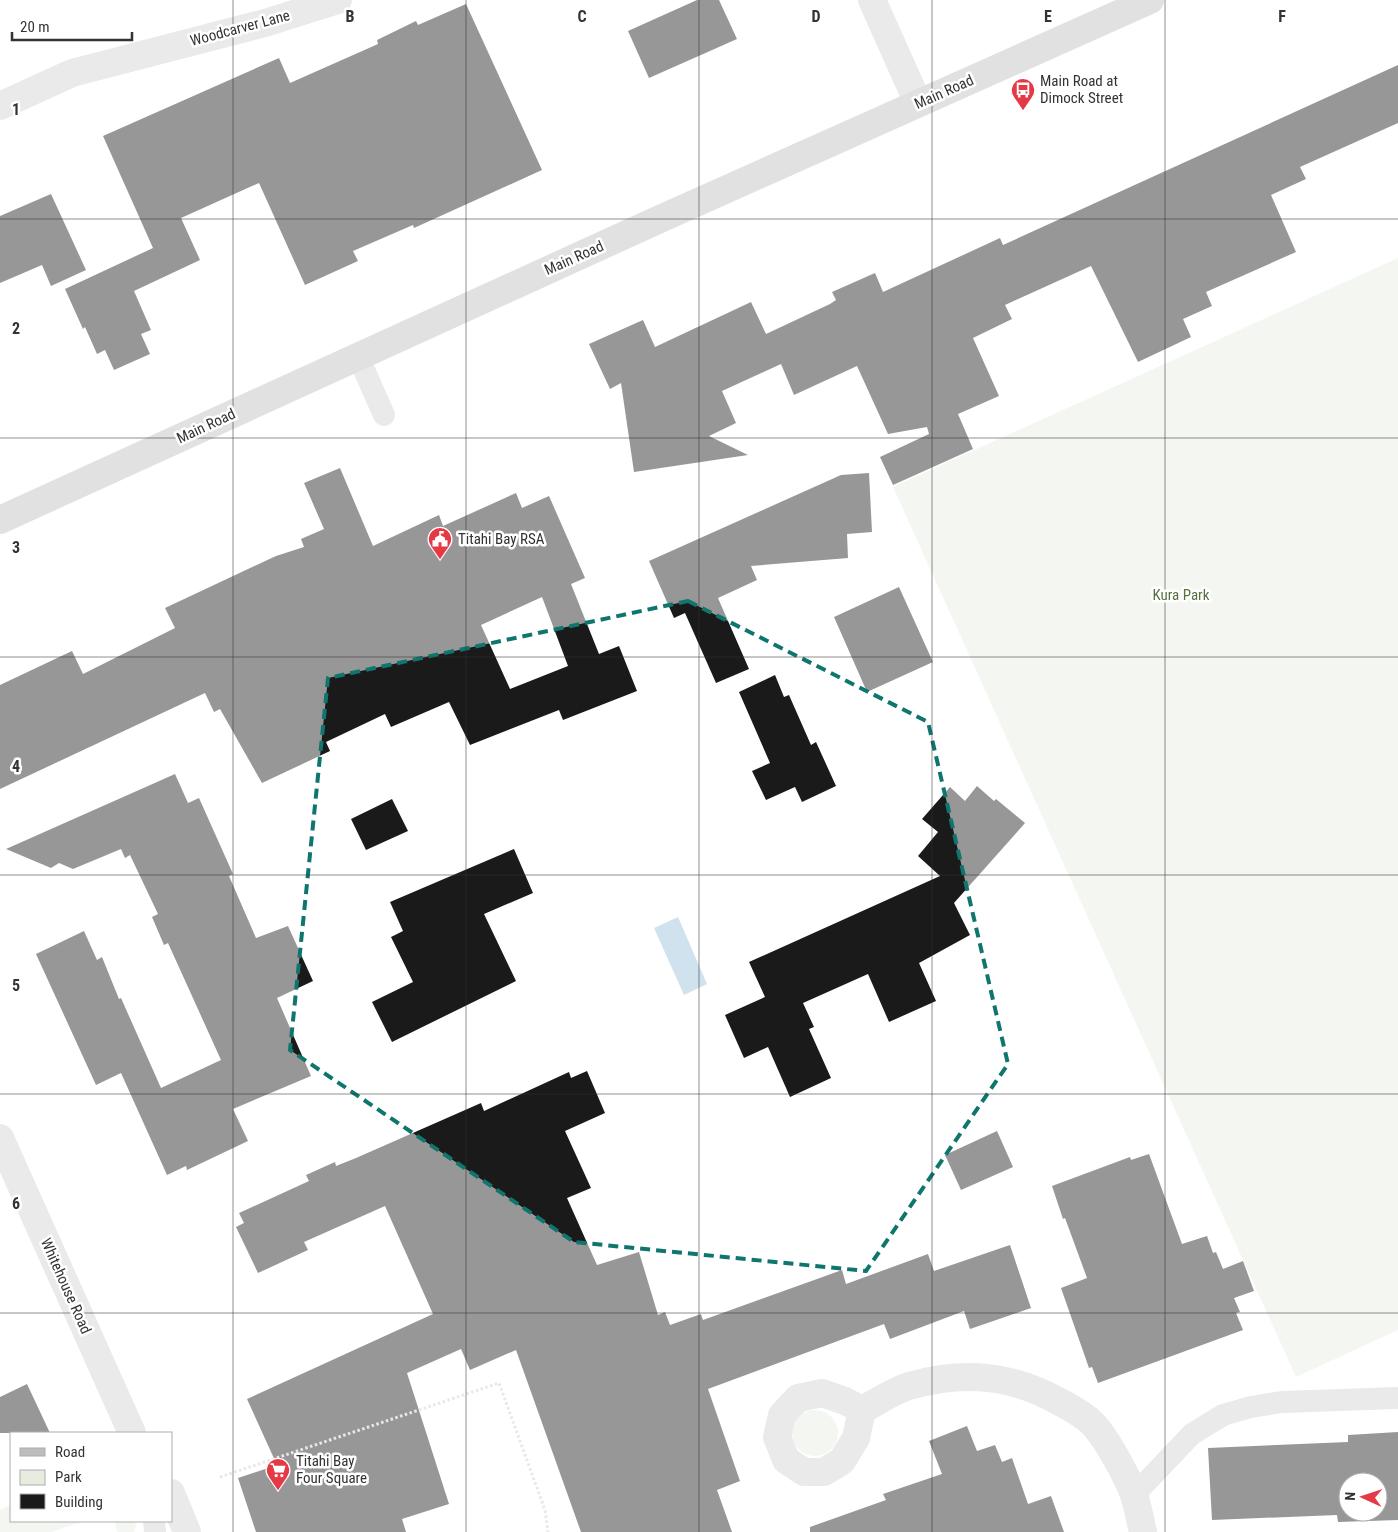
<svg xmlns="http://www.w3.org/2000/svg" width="1398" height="1532" font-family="'Roboto Condensed',sans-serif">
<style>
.green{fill:#e6ecdf}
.water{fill:#cfe2ee}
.building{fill:#1a1a1a;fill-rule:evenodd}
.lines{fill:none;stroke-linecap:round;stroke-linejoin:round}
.path{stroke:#cdcdcd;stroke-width:3;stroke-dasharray:2.5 2.5;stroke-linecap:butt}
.service{stroke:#d0d0d0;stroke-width:22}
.minor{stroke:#d0d0d0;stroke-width:28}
.tertiary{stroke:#d0d0d0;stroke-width:28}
.secondary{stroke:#bdbdbd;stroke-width:28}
.marked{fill:none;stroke:#0f766e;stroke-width:4;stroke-dasharray:10 6;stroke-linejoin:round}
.grid{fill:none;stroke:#333;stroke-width:1;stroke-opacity:0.55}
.labels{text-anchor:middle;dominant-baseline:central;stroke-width:5;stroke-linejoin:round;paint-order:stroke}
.street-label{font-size:15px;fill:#333;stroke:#fff}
.poi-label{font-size:15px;fill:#333;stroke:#fff;text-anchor:start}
.park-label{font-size:15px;fill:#56703f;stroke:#fff}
.grid-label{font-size:16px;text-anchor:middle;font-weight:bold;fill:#333;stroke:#fff;stroke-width:5;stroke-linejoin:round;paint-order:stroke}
</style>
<rect width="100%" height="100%" fill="#fff"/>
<path class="green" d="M1398 258V1330L1296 1377 893 487Z
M792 1433a23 23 0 1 1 46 0a23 23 0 1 1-46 0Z
M11 1505V1521H83L52 1532H0V1510Z
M116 1521H134L136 1525 134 1532H118L115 1526Z"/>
<path class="water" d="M678 917 707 984 684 995 654 928Z"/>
<path class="building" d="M697 0H719L737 39 649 78 628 31Z
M466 4 542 170 414 228 413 225 353 251 358 261 305 285 259 183 181 218 200 260 134 291 151 330 141 334 150 354 114 370 105 350 97 354 85 327 83 329 65 289 153 248 103 136 279 58 290 83 378 44 377 40 416 21 418 25Z
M1398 65V123L1300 167 1306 179 1271 195 1296 252 1206 292 1212 306 1183 319 1191 337 1138 362 1091 266 1005 305 1012 319 973 338 999 396 958 414 973 449 893 485 880 457 929 434 927 427 888 434 857 366 794 395 781 364 722 391 736 423 709 436 748 455 634 472 621 383 610 389 589 344 643 320 655 347 751 302 766 334 830 304 836 300 832 292 875 273 883 292 1000 238 1003 245Z
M51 194 86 270 51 286 42 265 0 283V216Z
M340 468 373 546 439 515 443 526 516 493 522 508 549 496 585 578 571 584 599 654 619 646 637 691 563 720 559 710 470 745 449 702 391 727 385 714 326 742 330 751 262 783 220 709 214 712 205 693 0 789V685L72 651 83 674 175 628 165 608 276 556 304 547 301 539 324 529 304 483ZM542 597 568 666 510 689 481 625Z
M869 473 872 532 847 534 848 558 751 566 757 580 718 598 749 669 716 683 685 613 674 618 649 561 841 475Z
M899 587 933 662 867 692 834 617Z
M775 675 784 697 789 695 811 745 816 742 836 786 802 802 795 787 766 800 752 771 770 763 739 692Z
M175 774 188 803 199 798 233 874 229 876 256 938 288 926 313 981 277 998 311 1076 233 1109 248 1141 187 1170 186 1166 167 1175 121 1073 96 1085 36 954 84 931 97 960 102 957 119 999 121 998 161 1088 221 1060 168 943 164 945 152 917 158 914 130 855 125 858 121 849 73 869 59 863 51 868 6 849Z
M977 786 994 801 996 799 1025 823 954 903 970 935 919 963 936 1001 889 1022 868 974 803 1003 814 1027 809 1029 831 1078 790 1097 768 1047 744 1058 725 1015 765 997 749 962 940 876 918 856 938 832 922 819 950 787 965 801Z
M392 799 408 831 366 850 351 819Z
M514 849 533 893 484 914 516 981 392 1042 372 1002 413 982 391 937 403 931 390 902Z
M587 1071 605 1113 565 1131 591 1188 567 1198 597 1265 639 1252 658 1315 665 1312 670 1325 701 1314 703 1320 842 1270 846 1284 928 1254 934 1271 1010 1245 1031 1308 970 1329 964 1311 890 1339 884 1324 708 1389 740 1481 717 1490 732 1532H581L516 1350 470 1370 461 1349 407 1373 449 1504 402 1519 406 1532H256L238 1478 277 1465 247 1399 433 1314 385 1206 304 1242 308 1250 258 1273 236 1227 244 1223 239 1213 309 1181 306 1175 335 1162 336 1166 356 1158 481 1103 484 1111 569 1072 571 1078Z
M997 1131 1013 1167 961 1190 945 1155Z
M1149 1154 1182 1244 1207 1236 1213 1253 1216 1252 1223 1269 1243 1261 1254 1291 1234 1298 1240 1312 1236 1313 1243 1330 1098 1383 1092 1367 1089 1368 1061 1288 1087 1278 1065 1218 1063 1219 1052 1186 1130 1157 1131 1160Z
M27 1384 50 1433H0V1397Z
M967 1426 977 1451 995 1445 1002 1462 1012 1458 1028 1504 1051 1496 1064 1532H810V1527L886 1500 883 1494 942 1474 929 1441Z
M1398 1432V1520L1338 1522 1337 1515 1212 1520 1208 1448 1348 1442V1435ZM1348 1482H1378V1512H1348Z"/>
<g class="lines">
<path class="path" d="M220 1477 499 1383 545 1510 548 1532"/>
<path class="service" d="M358 356 384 415
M1134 1495 1192 1434 1223 1415 1251 1407 1282 1402 1398 1398
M154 1521 155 1532"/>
<path class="minor" d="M0 106 72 73 265 23 338 0
M0 1138 132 1433
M862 1410 845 1401 822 1393 798 1398 782 1415 777 1437 786 1460 804 1472H824L842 1461 856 1438 862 1410C877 1402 893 1391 909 1386 963 1371 1011 1374 1060 1402 1071 1408 1083 1414 1092 1423 1106 1437 1127 1476 1134 1495 1138 1507 1140 1520 1143 1532
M171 1493 187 1532"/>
<path class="tertiary" d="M872 0 918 103"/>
<path class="secondary" d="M0 520 660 219 1150 0"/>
</g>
<path d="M0 0H1398V1532H0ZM688 601 928 722 1008 1064 866 1271 574 1242 290 1050 328 678Z" fill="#fff" fill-opacity=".55" fill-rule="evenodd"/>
<path class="marked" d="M688 601 928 722 1008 1064 866 1271 574 1242 290 1050 328 678Z"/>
<path class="grid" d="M233 0V1532M466 0V1532M699 0V1532M932 0V1532M1165 0V1532M0 219H1398M0 438H1398M0 657H1398M0 875H1398M0 1094H1398M0 1313H1398"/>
<defs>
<g id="bus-pin" transform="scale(1.25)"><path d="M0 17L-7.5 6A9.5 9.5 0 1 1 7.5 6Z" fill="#e63946" stroke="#fff"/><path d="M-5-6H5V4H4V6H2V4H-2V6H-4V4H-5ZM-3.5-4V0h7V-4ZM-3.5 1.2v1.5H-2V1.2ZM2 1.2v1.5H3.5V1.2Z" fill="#fff"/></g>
<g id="civic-pin" transform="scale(1.25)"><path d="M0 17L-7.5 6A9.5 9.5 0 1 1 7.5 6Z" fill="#e63946" stroke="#fff"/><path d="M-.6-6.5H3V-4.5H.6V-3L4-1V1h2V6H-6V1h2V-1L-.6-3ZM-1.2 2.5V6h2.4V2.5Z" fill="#fff"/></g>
<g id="supermarket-pin" transform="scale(1.25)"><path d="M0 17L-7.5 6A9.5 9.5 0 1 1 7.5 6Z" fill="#e63946" stroke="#fff"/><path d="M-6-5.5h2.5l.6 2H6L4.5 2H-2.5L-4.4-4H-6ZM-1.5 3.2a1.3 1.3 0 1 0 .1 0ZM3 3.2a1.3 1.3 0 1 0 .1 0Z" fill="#fff"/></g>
</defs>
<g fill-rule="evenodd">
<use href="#bus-pin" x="1023" y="90"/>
<use href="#civic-pin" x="440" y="539"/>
<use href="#supermarket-pin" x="278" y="1470"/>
</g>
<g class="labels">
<g class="street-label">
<text transform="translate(240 28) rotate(-15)">Woodcarver Lane</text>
<text transform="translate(944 92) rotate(-24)">Main Road</text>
<text transform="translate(574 258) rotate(-24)">Main Road</text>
<text transform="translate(206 426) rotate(-25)">Main Road</text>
<text transform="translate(66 1286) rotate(66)">Whitehouse Road</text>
</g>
<g class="poi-label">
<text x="1040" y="81">Main Road at<tspan x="1040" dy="17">Dimock Street</tspan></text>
<text x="458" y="539">Titahi Bay RSA</text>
<text x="296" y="1461">Titahi Bay<tspan x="296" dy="17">Four Square</tspan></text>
</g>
<g class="park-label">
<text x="1181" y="595">Kura Park</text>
</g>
</g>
<g class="grid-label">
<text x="350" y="22">B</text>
<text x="582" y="22">C</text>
<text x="816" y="22">D</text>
<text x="1048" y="22">E</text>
<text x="1282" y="22">F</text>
<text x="16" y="115">1</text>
<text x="16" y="334">2</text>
<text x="16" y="553">3</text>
<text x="16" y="772">4</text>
<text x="16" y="991">5</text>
<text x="16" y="1209">6</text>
</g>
<rect x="10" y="1432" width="162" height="90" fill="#ffffff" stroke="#adadad"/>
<rect x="20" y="1448" width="25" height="8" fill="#bdbdbd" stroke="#adadad"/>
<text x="55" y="1457" font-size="15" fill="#333333">Road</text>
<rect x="20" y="1470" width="25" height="15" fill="#e6ecdf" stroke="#adadad"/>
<text x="55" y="1482" font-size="15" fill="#333333">Park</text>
<rect x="20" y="1494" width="25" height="15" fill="#1a1a1a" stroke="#adadad"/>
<text x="55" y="1507" font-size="15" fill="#333333">Building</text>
<g transform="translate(1363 1497) rotate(273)"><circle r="24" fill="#ffffff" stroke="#adadad"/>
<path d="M0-4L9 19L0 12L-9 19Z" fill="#e63946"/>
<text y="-8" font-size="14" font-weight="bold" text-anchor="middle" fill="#333333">N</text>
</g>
<path d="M12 32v8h120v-8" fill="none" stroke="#333333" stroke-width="2.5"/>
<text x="20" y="32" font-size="15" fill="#333333" stroke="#ffffff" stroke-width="4" paint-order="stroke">20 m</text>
</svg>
